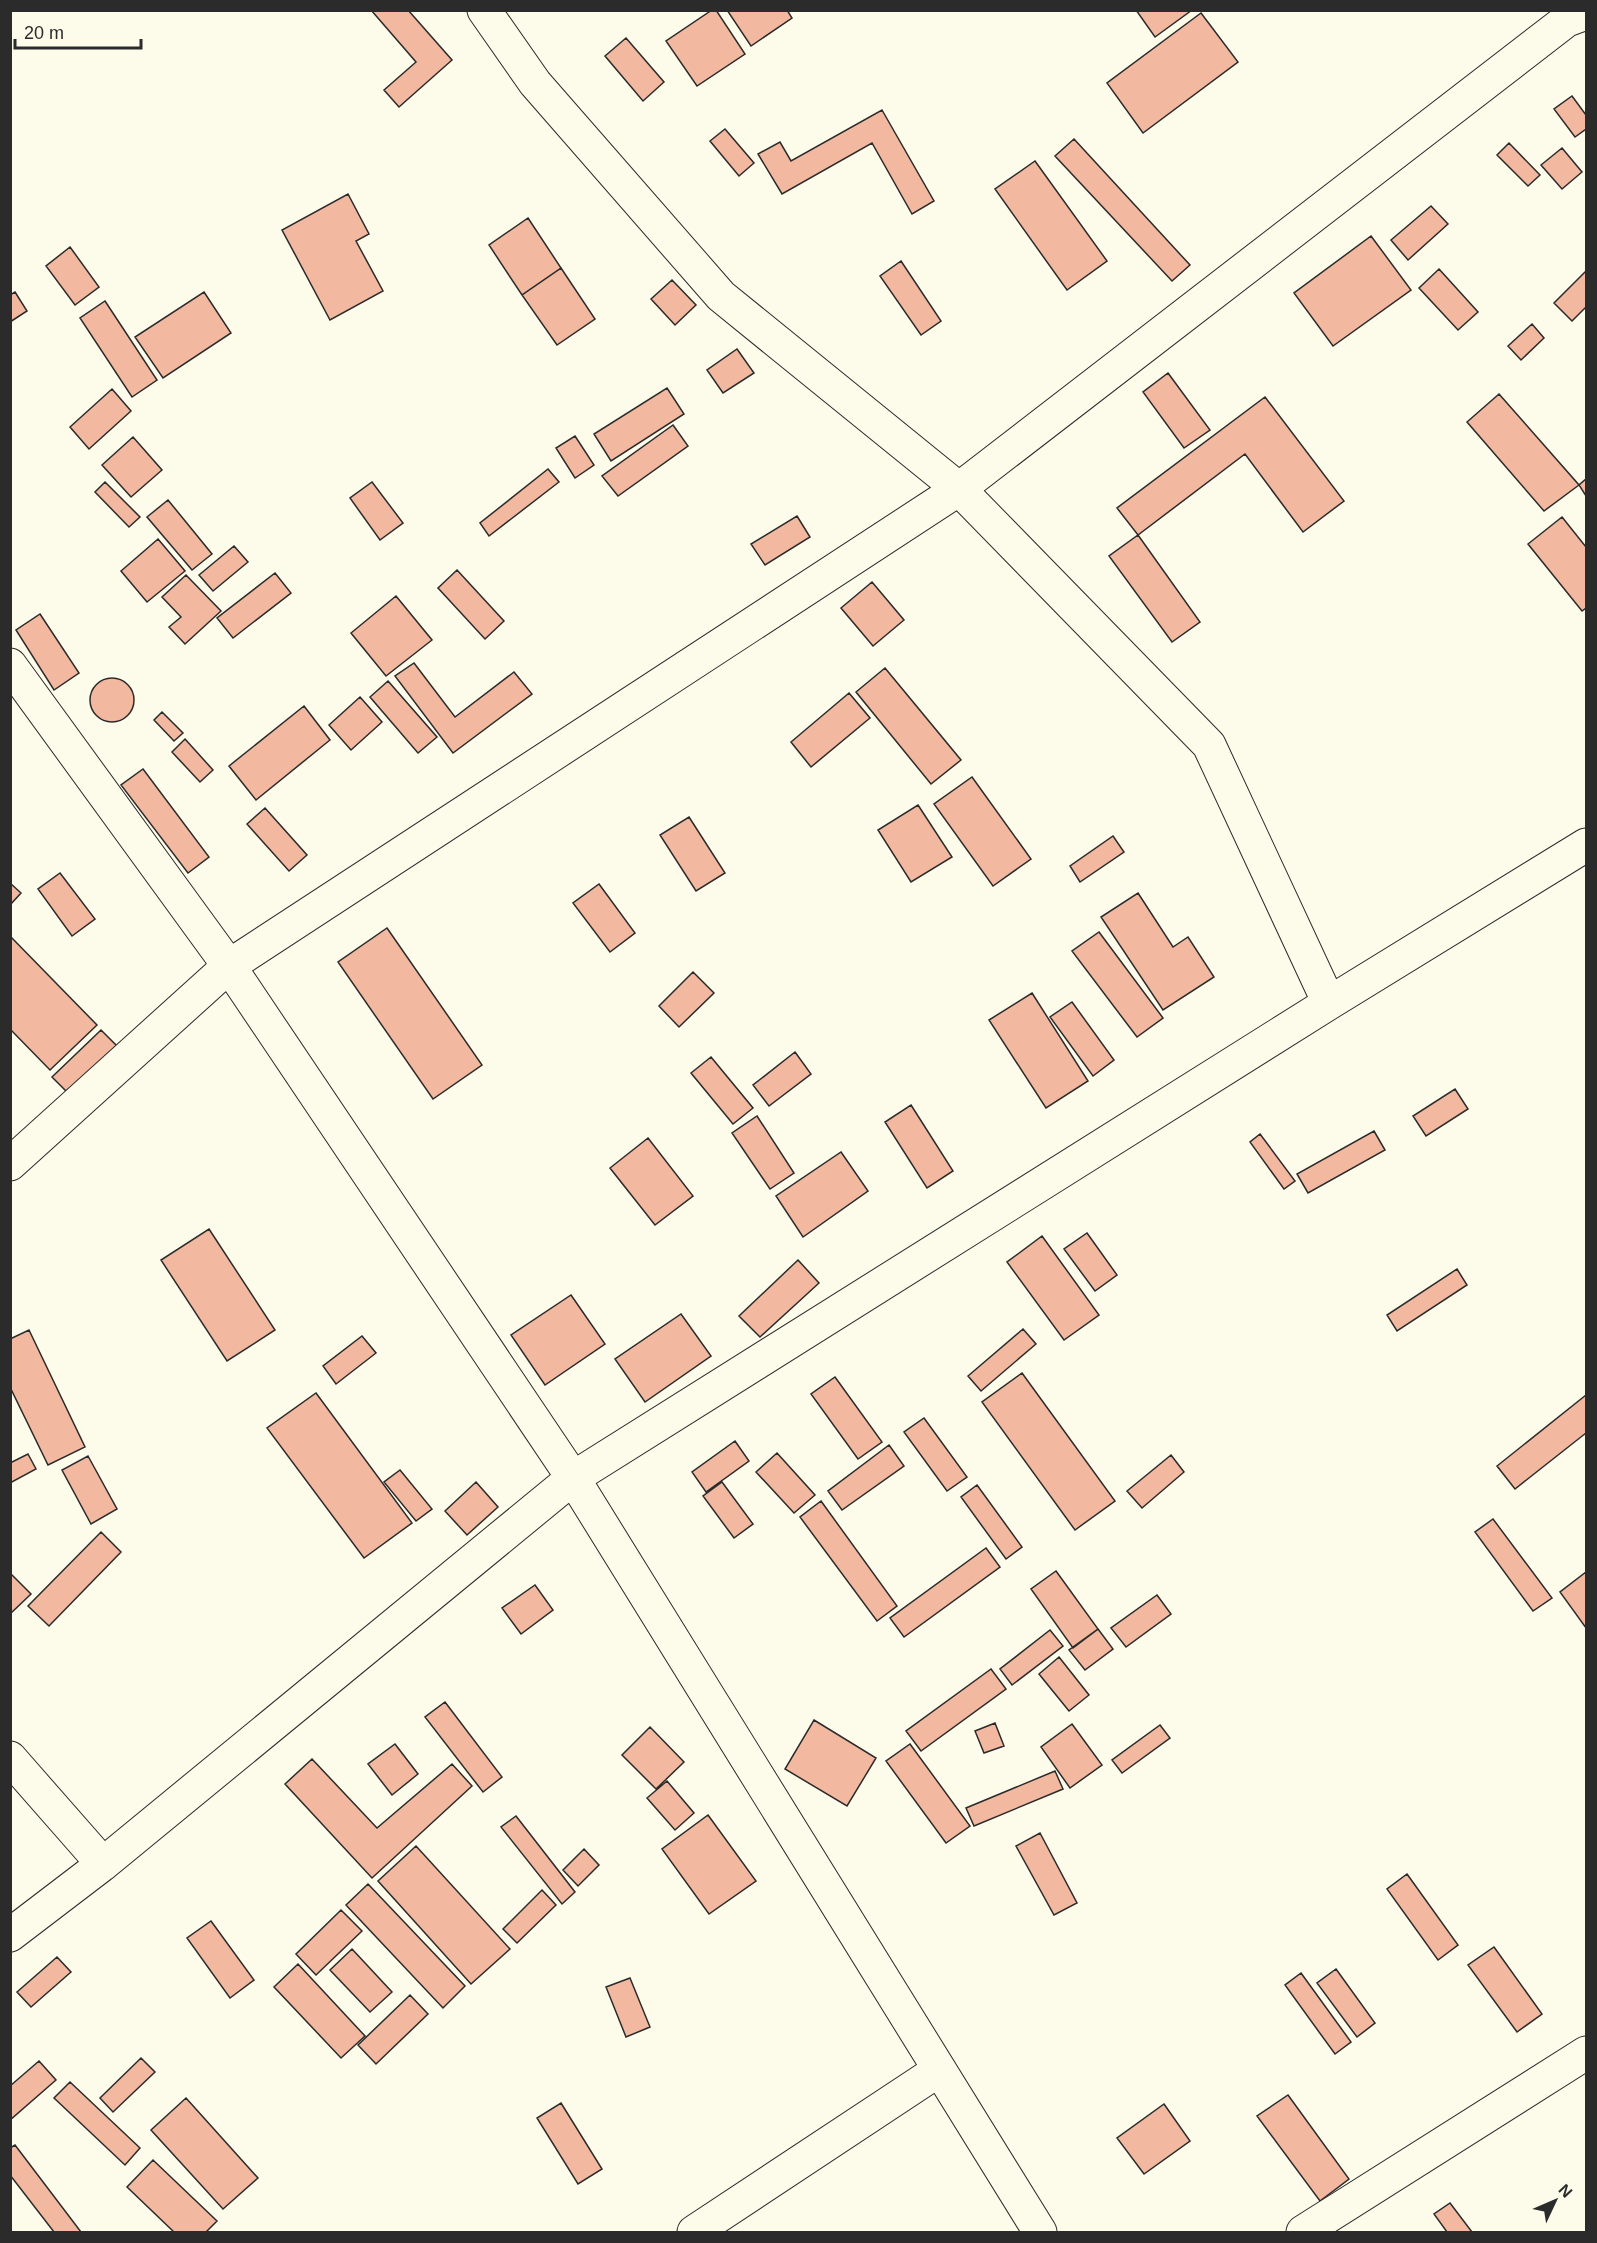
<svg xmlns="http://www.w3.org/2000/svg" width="1597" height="2243" font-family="Arial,sans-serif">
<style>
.building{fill:#f2b8a0;stroke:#2b2b2b;stroke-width:1.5}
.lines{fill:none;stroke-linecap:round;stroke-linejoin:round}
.minor-casing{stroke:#2b2b2b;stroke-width:35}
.minor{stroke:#fdfbea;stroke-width:33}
</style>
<rect width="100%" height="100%" fill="#fdfbea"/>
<path class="building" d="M371 10H408L452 60 399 107 384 90 416 62Z
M712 10H716L745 54 697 86 666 41Z
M727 10H787L792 18 751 46Z
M1136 10H1192L1155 37Z
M1201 13 1238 62 1143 133 1107 83Z
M626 38 664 82 643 101 605 56Z
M1572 96 1586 115V129L1575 137 1554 109Z
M882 110 934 201 912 214 872 143 782 194 758 154 780 142 791 161Z
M725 129 754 163 739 176 710 141Z
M1074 139 1190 265 1172 281 1055 156Z
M1509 143 1540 175 1528 186 1497 155Z
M1562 148 1582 172 1562 189 1541 165Z
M1035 161 1107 261 1067 290 995 189Z
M348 194 369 234 356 241 383 291 330 320 282 230Z
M1431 206 1448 224 1408 260 1391 240Z
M528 218 561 268 522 295 489 245Z
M1371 236 1411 290 1333 346 1294 293Z
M70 247 99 287 75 305 46 266Z
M901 261 941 321 921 335 880 276Z
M561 268 595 319 557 345 522 295Z
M1439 269 1478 312 1458 330 1419 288Z
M1586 271V307L1572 321 1554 303Z
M672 280 696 305 675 325 651 299Z
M15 292 27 311 10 322V295Z
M204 292 231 333 163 378 135 337Z
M105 301 157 380 132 397 80 318Z
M1532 324 1544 338 1521 360 1508 346Z
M737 349 754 373 723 393 707 370Z
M1168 373 1210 430 1184 448 1143 392Z
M667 388 684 414 611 461 594 434Z
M112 389 131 411 89 449 70 427Z
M1499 394 1579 485 1544 511 1467 422Z
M1265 397 1344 501 1303 532 1245 454 1138 535 1117 508Z
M673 425 688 446 618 496 602 476Z
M575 436 594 465 575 478 556 448Z
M133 437 162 470 131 497 102 465Z
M548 469 559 482 489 536 480 523Z
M1586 479V496L1579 485Z
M105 482 140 517 129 527 95 492Z
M372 482 403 523 380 540 350 498Z
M168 500 212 554 192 570 147 517Z
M797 516 810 537 765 565 751 544Z
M1562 517 1586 547V608L1582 611 1528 544Z
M1138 535 1200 622 1172 642 1109 556Z
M158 539 185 571 147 602 121 571Z
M234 546 248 562 213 591 199 575Z
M457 570 504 621 485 639 438 588Z
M275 573 291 593 233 638 217 618Z
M186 575 221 611 185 644 169 627 181 617 162 597Z
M872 582 904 620 873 646 841 608Z
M396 596 432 640 386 676 351 633Z
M40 614 79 673 54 690 16 630Z
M414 663 455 717 514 672 532 694 453 753 395 676Z
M885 668 961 760 931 784 856 692Z
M90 700a22 22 0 1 1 44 0a22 22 0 1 1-44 0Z
M388 681 437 737 418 753 370 697Z
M849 693 870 718 811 767 791 742Z
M360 697 382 722 351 750 329 725Z
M304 706 330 740 256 800 229 766Z
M162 712 183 733 174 741 154 720Z
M185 739 213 770 200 782 172 752Z
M143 769 209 857 188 873 121 785Z
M972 777 1031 859 993 886 934 804Z
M918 805 952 857 911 882 878 830Z
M265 808 307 855 289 871 247 824Z
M689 817 725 873 696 891 660 835Z
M1113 836 1124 852 1080 882 1070 866Z
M60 873 95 919 72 936 38 889Z
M10 883 21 893 10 905Z
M599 884 635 933 610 952 573 903Z
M1138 893 1173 947 1188 937 1214 977 1163 1010 1101 917Z
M387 928 482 1065 433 1099 338 962Z
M1099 932 1163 1018 1137 1037 1072 951Z
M10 936 97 1025 50 1070 10 1029Z
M693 972 714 993 679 1027 659 1006Z
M1032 993 1088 1081 1046 1108 989 1020Z
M1072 1002 1114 1060 1093 1076 1050 1017Z
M101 1030 125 1054 76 1101 52 1077Z
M795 1052 811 1074 769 1106 753 1085Z
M711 1057 753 1108 733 1124 691 1073Z
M1455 1089 1468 1109 1426 1136 1413 1116Z
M911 1105 953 1171 927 1188 885 1122Z
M757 1116 794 1173 770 1189 732 1133Z
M1374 1131 1385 1150 1308 1193 1297 1174Z
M1260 1134 1295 1181 1284 1189 1250 1142Z
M648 1138 693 1196 655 1225 610 1168Z
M841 1152 868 1191 803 1237 776 1196Z
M209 1229 275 1330 227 1361 161 1260Z
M1087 1233 1117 1275 1095 1291 1064 1249Z
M1042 1236 1099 1315 1064 1340 1007 1262Z
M798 1260 819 1283 760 1337 739 1316Z
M1457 1269 1467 1285 1397 1331 1387 1315Z
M571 1295 605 1344 545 1385 511 1335Z
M681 1314 711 1356 645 1402 615 1359Z
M1023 1329 1036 1344 981 1391 968 1376Z
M29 1330 85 1447 48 1465 10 1387V1339Z
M362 1336 376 1353 336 1384 323 1366Z
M1022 1373 1115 1501 1075 1530 982 1402Z
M835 1377 882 1442 858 1459 811 1394Z
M316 1393 412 1523 364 1558 267 1428Z
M1586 1395V1433L1515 1489 1497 1466Z
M924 1418 967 1477 947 1491 904 1432Z
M735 1441 749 1461 706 1492 692 1472Z
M889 1445 904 1466 842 1510 828 1491Z
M777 1453 815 1495 794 1513 756 1472Z
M28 1454 36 1469 10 1483V1463Z
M1171 1455 1184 1472 1142 1508 1127 1491Z
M88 1456 117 1509 91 1524 62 1470Z
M400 1470 432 1509 416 1521 384 1482Z
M476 1482 498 1507 467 1535 445 1511Z
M722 1482 753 1524 734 1538 703 1496Z
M977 1485 1022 1547 1006 1559 961 1497Z
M821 1501 897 1606 877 1621 800 1517Z
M1493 1519 1552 1598 1533 1611 1475 1532Z
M101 1532 121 1552 49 1626 28 1606Z
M986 1548 1000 1567 904 1637 890 1618Z
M1056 1571 1098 1629 1073 1648 1031 1589Z
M1586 1572V1628L1560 1592Z
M10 1573 31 1594 10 1614Z
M535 1585 553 1610 521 1634 502 1608Z
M1157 1595 1171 1614 1126 1647 1111 1628Z
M1098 1629 1113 1649 1085 1670 1069 1650Z
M1050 1630 1063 1646 1012 1685 1000 1669Z
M1059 1657 1089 1695 1069 1711 1039 1674Z
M991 1669 1006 1689 921 1751 906 1731Z
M445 1702 502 1777 483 1792 425 1717Z
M814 1720 876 1758 847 1806 785 1769Z
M995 1723 1004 1746 984 1753 975 1731Z
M1072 1724 1102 1765 1070 1788 1041 1747Z
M1160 1725 1170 1738 1122 1773 1112 1760Z
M650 1727 684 1762 656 1789 622 1755Z
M395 1744 418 1774 392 1795 368 1764Z
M910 1744 970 1826 946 1843 886 1761Z
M312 1759 377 1828 452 1764 472 1786 372 1878 285 1784Z
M1055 1771 1063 1789 974 1826 966 1808Z
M667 1781 694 1813 675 1830 647 1798Z
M708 1815 756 1881 709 1914 662 1849Z
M516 1816 575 1892 562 1904 501 1827Z
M1040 1833 1077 1903 1054 1915 1016 1846Z
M416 1846 510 1949 471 1984 378 1881Z
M584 1849 599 1865 578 1886 563 1870Z
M1407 1874 1458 1945 1438 1960 1387 1889Z
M368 1884 465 1986 443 2008 346 1905Z
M542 1890 556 1905 517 1943 503 1929Z
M341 1910 362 1931 316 1975 296 1954Z
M211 1921 254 1980 230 1998 187 1938Z
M1494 1947 1542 2014 1517 2032 1468 1965Z
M352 1949 392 1992 370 2012 330 1970Z
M57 1957 71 1972 31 2007 17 1992Z
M298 1964 365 2036 341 2058 274 1987Z
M1336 1969 1375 2023 1357 2037 1317 1983Z
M1301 1973 1351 2042 1335 2054 1285 1985Z
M630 1978 650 2027 626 2037 606 1987Z
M410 1995 428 2014 376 2064 358 2045Z
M141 2058 155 2072 113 2112 100 2098Z
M39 2061 56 2080 10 2120V2086Z
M70 2082 140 2148 125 2165 54 2098Z
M1288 2095 1349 2179 1320 2201 1257 2116Z
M186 2098 258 2178 223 2209 151 2130Z
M561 2103 602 2169 578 2184 537 2118Z
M1164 2104 1190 2141 1144 2174 1117 2138Z
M15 2145 81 2232H54L10 2175V2148Z
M153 2160 217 2221 206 2232H174L127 2187Z
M1450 2203 1472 2232H1447L1434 2214Z"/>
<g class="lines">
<g class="minor-casing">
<path id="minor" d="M484 10 535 83 721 296 959 489 1209 745 1329 1003
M10 665 229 966 573 1478 1040 2232
M10 1164 229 966 959 489 1567 20 1586 13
M10 1758 103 1864
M10 1935 103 1864 573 1478 1329 1003 1586 845
M694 2232 939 2070
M1303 2232 1586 2053"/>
</g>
<use href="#minor" class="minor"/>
</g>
<rect width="1597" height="2243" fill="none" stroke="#2b2b2b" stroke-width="24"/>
<g transform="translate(1555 2201) rotate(46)" stroke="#fdfbea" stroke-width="4.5" paint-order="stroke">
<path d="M0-4.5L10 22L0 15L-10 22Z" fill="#2b2b2b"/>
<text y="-9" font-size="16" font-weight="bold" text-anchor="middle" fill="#2b2b2b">N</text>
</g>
<path d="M15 39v9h126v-9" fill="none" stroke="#2b2b2b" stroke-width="3"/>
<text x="24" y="39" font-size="18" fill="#2b2b2b" stroke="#fdfbea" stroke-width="4.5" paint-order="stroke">20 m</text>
</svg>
